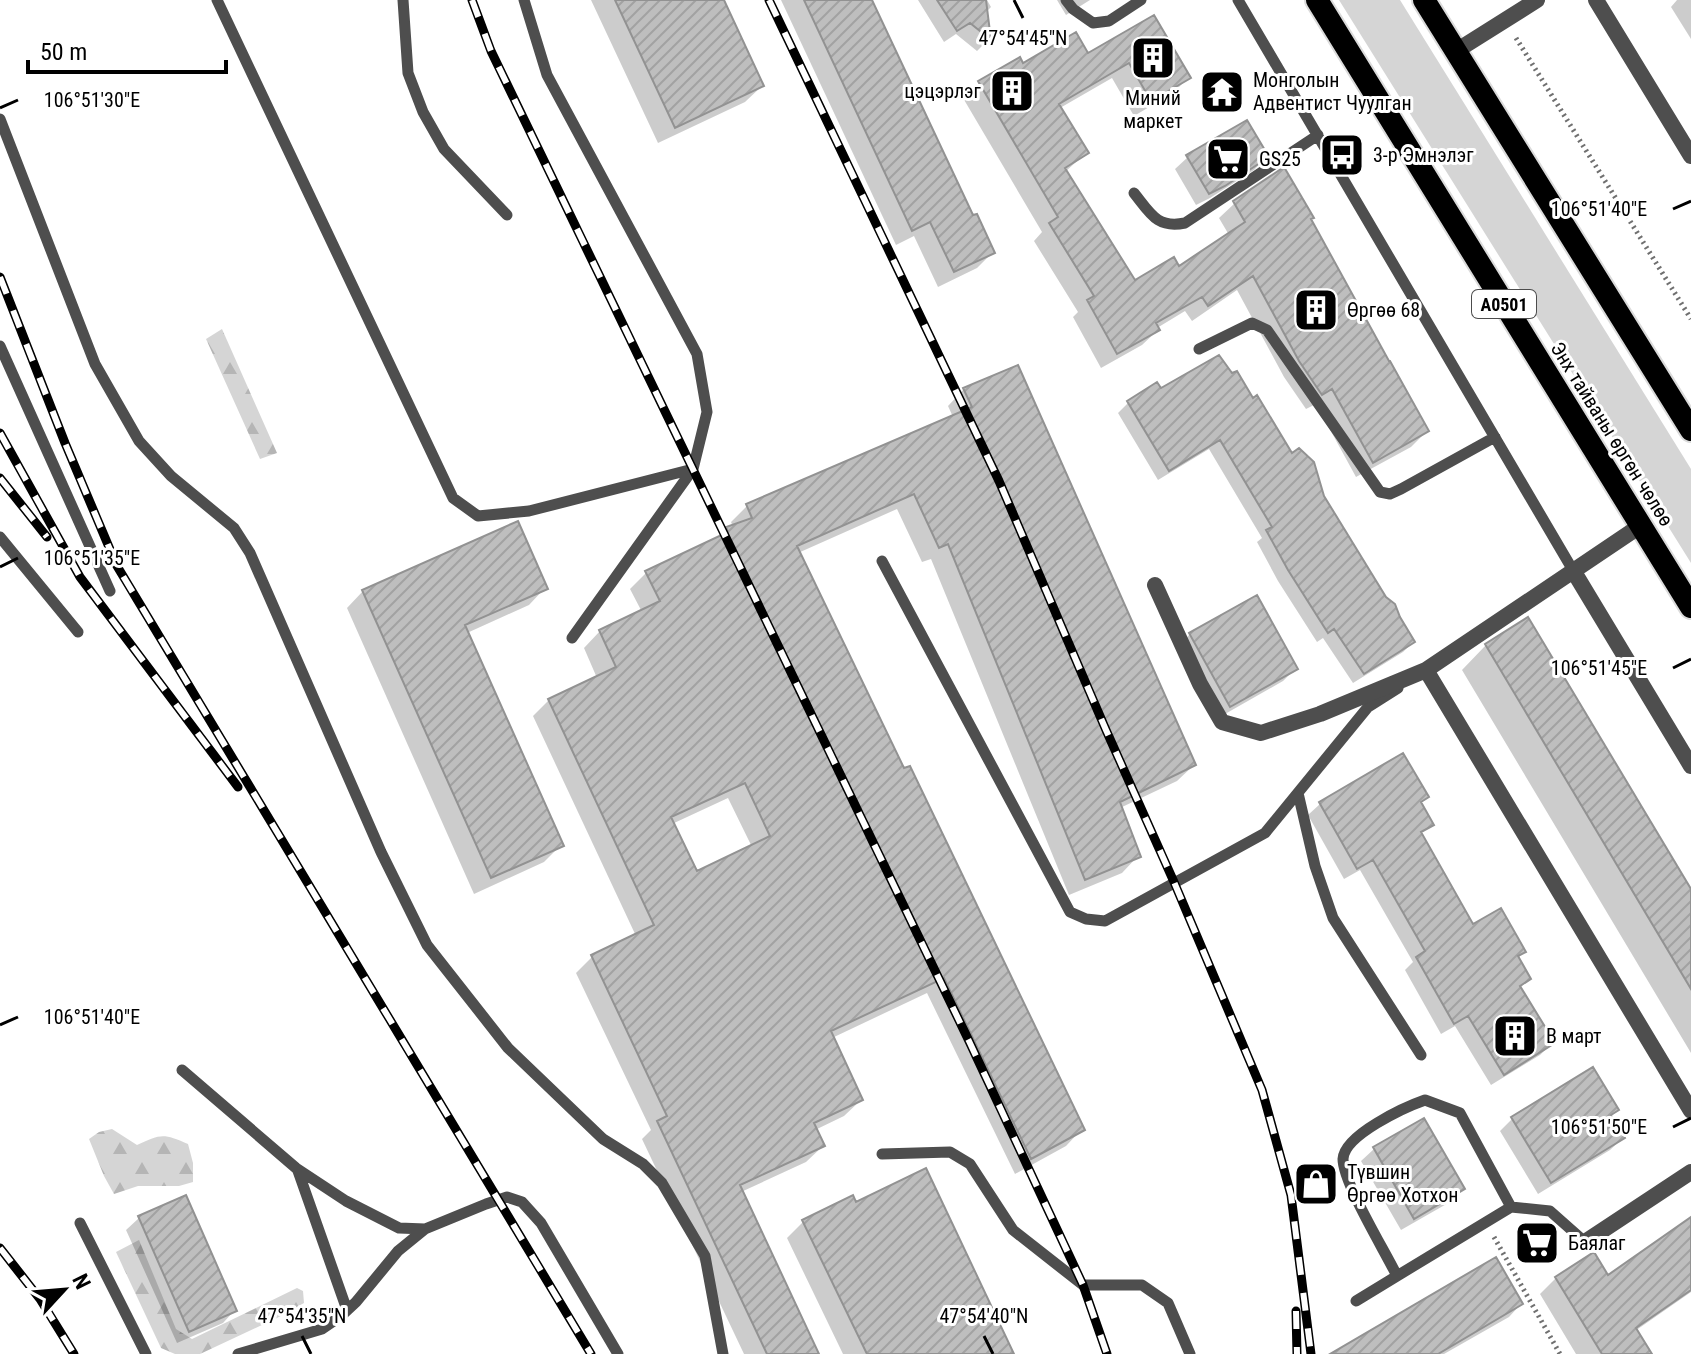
<svg xmlns="http://www.w3.org/2000/svg" width="1691" height="1354" font-family="'Roboto Condensed',sans-serif">
<style>
.grass{fill:#d5d5d5}
.forest{fill:url(#forest-firs)}
.shadow{fill:#0003;fill-rule:evenodd}
.building{fill:url(#building-hatch);stroke:#929292;stroke-width:2;fill-rule:evenodd}
.lines{fill:none;stroke-linecap:round;stroke-linejoin:round}
.trunk-casing{stroke:#dbdbdb;stroke-width:26}
.path{stroke:#707070;stroke-width:5;stroke-dasharray:2 4;stroke-linecap:butt}
.service{stroke:#4e4e4e;stroke-width:11}
.minor{stroke:#4e4e4e;stroke-width:16}
.trunk{stroke:#000;stroke-width:22}
.rail-casing{stroke:#000;stroke-width:9}
.rail{stroke:#fff;stroke-width:6;stroke-dasharray:18;stroke-linecap:butt}
.ticks{fill:none;stroke:#000;stroke-width:3}
.labels{text-anchor:middle;dominant-baseline:central;stroke-width:6;stroke-linejoin:round;paint-order:stroke}
.shield{fill:#fff;stroke:#4c4c4c;stroke-width:2}
.shield-label{font-size:18px;font-weight:bold;fill:#000}
.poi-label{font-size:20px;fill:#000;stroke:#fff;text-anchor:start}
.street-label{font-size:20px;fill:#000;stroke:#fff}
.ticks-label{font-size:20px;text-anchor:middle;fill:#000;stroke:#fff;stroke-width:6;stroke-linejoin:round;paint-order:stroke}
</style>
<defs>
<pattern id="forest-firs" width="22" height="20" patternUnits="userSpaceOnUse" patternTransform="scale(2)"><rect width="22" height="20" fill="#d5d5d5"/><path d="M5 1l3.5 6h-7zM16 11l3.5 6h-7z" fill="#b5b5b5"/></pattern>
<pattern id="building-hatch" width="6" height="6" patternUnits="userSpaceOnUse" patternTransform="scale(2)"><rect width="6" height="6" fill="#bebebe"/><path d="M-1 1l2-2M0 6l6-6M5 7l2-2" fill="none" stroke="#a2a2a2"/></pattern>
</defs>
<rect width="100%" height="100%" fill="#fff"/>
<path class="grass" d="M1339 0H1400L1691 469V563Z"/>
<path class="forest" d="M222 329 277 453 260 459 206 339Z
M112 1129 137 1145C161 1134 163 1133 188 1144L193 1163V1182L179 1186H138L114 1194 104 1176 89 1139 99 1132Z
M139 1240 176 1329 192 1339 297 1288 303 1291 304 1303 277 1318 200 1354H175L161 1348 116 1252Z"/>
<path class="shadow" d="M591 0H721L762 86 745 102 658 143Z
M781 0H870L972 218 992 253 977 268 938 287 914 236 896 245Z
M918 0H987L991 7 985 13 989 39 977 51 956 34 944 42Z
M1057 0H1090L1066 15Z
M1677 0H1691V39L1671 7Z
M1153 17 1189 77 1173 93 1134 116 1112 78 1060 108 1087 152 1065 172 1134 282 1178 269 1229 235 1219 218 1235 203 1309 219 1427 431 1411 447 1356 477 1316 404 1306 409 1284 377 1237 290 1192 321 1185 311 1157 328 1158 330 1142 345 1101 368 1073 317 1078 312 1034 241 1042 232 963 98 979 83 1023 66 1088 56Z
M1188 157H1266L1254 170 1210 198 1196 205 1175 169Z
M1157 385 1160 391 1291 456 1322 496 1413 642 1403 652 1353 683 1323 638 1317 642 1278 581 1257 542 1262 538 1209 449 1158 480 1118 413 1128 403Z
M964 389 1194 765 1177 781 1120 808 1138 856 1122 873 1069 895 931 559 922 562 897 509 798 553 904 771 1082 1129 1066 1146 1015 1174 927 993 832 1038 861 1100 844 1116 815 1130 823 1146 806 1162 741 1192 817 1354H744L642 1139 651 1130 576 973 592 957 636 936 533 716 549 700 597 678 584 648 600 631 642 612 630 589 647 572 716 540 727 529 733 527 731 522 747 506 953 417 948 406ZM728 798 752 847 696 874 672 824Z
M545 588 529 605 467 633 561 845 544 862 474 894 347 608 363 591Z
M1190 634 1295 669 1283 681 1218 718 1178 647Z
M1486 645 1691 892V1053L1462 670Z
M1403 756 1426 797 1420 804 1431 824 1420 835 1473 926 1523 952 1517 958 1529 979 1519 989 1552 1043 1540 1055 1491 1085 1455 1026 1441 1034 1405 970 1413 962 1360 870 1344 879 1308 815 1320 804Z
M1593 1070 1617 1110 1610 1117 1623 1138 1610 1150 1538 1194 1500 1131 1512 1119Z
M1423 1121 1462 1189 1450 1202 1401 1230 1361 1161 1374 1149Z
M855 1204 1011 1354H843L787 1238 803 1222Z
M139 1218 235 1310 223 1323 177 1343 126 1230Z
M1691 1219V1292L1635 1331 1648 1354H1576L1540 1294 1556 1278 1608 1277Z
M1521 1304 1509 1317 1444 1354H1341Z"/>
<path class="building" d="M615 0H724L764 86 675 128Z
M804 0H872L973 215 977 214 995 253 954 272 930 222 912 231Z
M937 0H986L991 40 970 23 957 31Z
M1154 15 1191 78 1151 101 1129 63 1059 104 1089 153 1065 168 1135 280 1174 257 1179 266 1245 222 1233 201 1284 167 1314 218 1311 219 1389 361H1390L1429 431 1373 463 1332 389 1322 395 1299 361 1253 276 1208 306 1202 297 1156 323 1160 330 1117 354 1087 300 1094 296 1049 223 1058 217 978 81 1020 57 1023 63 1076 32 1088 53Z
M1247 120 1269 157 1225 186 1209 194 1186 155Z
M1219 355 1232 373 1237 371 1253 398 1257 395 1292 453 1299 448 1314 462 1324 496 1386 597 1395 604 1400 617 1415 642 1364 674 1334 629 1328 633 1288 570 1266 530 1272 527 1220 440 1169 471 1127 401 1157 382 1161 388Z
M1018 365 1196 765 1120 802 1141 857 1085 880 948 544 939 548 914 494 797 546 904 768 910 766 1085 1130 1031 1159 944 978 831 1031 863 1100 814 1123 825 1146 740 1185 819 1354H767L657 1121 667 1116 591 955 654 925 548 699 616 667 599 630 660 601 645 571 728 532 726 527 752 518 746 504 972 407 963 388ZM745 783 770 836 697 871 671 817Z
M518 521 548 589 465 625 564 846 491 878 362 590Z
M1257 595 1298 669 1230 707 1189 633Z
M1528 617 1691 889V989L1485 644Z
M1403 753 1429 797 1421 802 1434 825 1421 832 1473 924 1501 908 1526 952 1518 956 1531 979 1520 986 1555 1043 1504 1075 1468 1016 1454 1024 1416 957 1425 951 1373 860 1357 869 1319 802Z
M1593 1067 1619 1110 1611 1115 1625 1138 1551 1183 1511 1117Z
M1424 1118 1465 1189 1414 1219 1373 1147Z
M926 1168 1014 1354H867L802 1220 853 1195 856 1202Z
M186 1195 237 1311 189 1332 138 1216Z
M1691 1217V1290L1636 1328 1652 1354H1602L1555 1277 1594 1252 1608 1275Z
M1496 1257 1523 1304 1438 1354H1330Z"/>
<g class="lines">
<g class="trunk-casing">
<path id="trunk" d="M1317 0 1691 607
M1424 0 1691 430"/>
</g>
<path class="path" d="M1516 38 1691 319
M1494 1237 1560 1354"/>
<path class="service" d="M217 0 453 498 478 516 529 511 693 469
M403 0 408 73 423 112 444 149 507 215
M524 0 547 75 697 354 707 412 693 469 572 638
M1066 0 1073 9 1093 23 1109 21 1141 0
M1238 0 1574 572
M0 119 95 364 139 441 171 476 234 528 250 553 381 852 427 945 508 1048 603 1139 643 1164 662 1183 705 1256 723 1354
M1134 193C1150 213 1157 229 1185 223L1318 135
M0 346 110 591
M1199 349 1252 323 1267 330 1380 492 1390 494 1401 489 1495 437
M0 537 78 632
M882 561 1070 912 1086 919 1105 921 1265 833 1368 707 1398 688
M1298 793 1315 866 1333 918 1421 1055
M182 1070 296 1168 346 1201 399 1228 425 1229 486 1204 507 1197 522 1202 541 1223 618 1354
M882 1154 950 1152 970 1164 1013 1230 1083 1285H1142L1168 1303 1190 1354
M298 1171 347 1310
M1511 1207 1397 1276C1385 1251 1343 1183 1343 1159 1344 1135 1405 1107 1425 1100L1460 1113 1511 1207 1550 1211 1585 1242
M80 1223 146 1354
M1356 1301 1397 1276
M238 1354 322 1329 341 1316 356 1302 398 1251 425 1229"/>
<path class="minor" d="M1596 0 1691 156
M1456 51 1537 0
M1574 572 1691 766
M1155 585 1200 684 1222 722 1261 733 1320 714 1426 670 1640 526
M1426 670 1691 1111
M1585 1242 1691 1172"/>
<use href="#trunk" class="trunk"/>
<g class="rail-casing">
<path id="rail" d="M472 0 491 51 969 1041 1083 1285 1107 1354
M769 0 999 481 1106 730 1174 882 1262 1090 1291 1195 1311 1354
M0 277 65 443 117 566 591 1354
M0 433 80 577 238 787
M0 478 47 537
M0 1248 40 1299 74 1354
M1296 1311 1297 1354"/>
</g>
<use href="#rail" class="rail"/>
</g>
<path class="ticks" d="M1014 0 1023 18M0 108 18 100M1673 209 1691 201M0 567 18 558M1673 668 1691 659M0 1025 18 1017M1673 1127 1691 1118M302 1336 311 1354M984 1336 993 1354"/>
<defs>
<g id="building-square" transform="scale(2.3)"><rect x="-9" y="-9" width="18" height="18" rx="4" fill="#000" stroke="#fff"/><path d="M-4-6H4V6H1V3H-1V6H-4ZM-2.5-4.3h1.7v1.8h-1.7ZM.8-4.3h1.7v1.8H.8ZM-2.5-1h1.7V.8h-1.7ZM.8-1h1.7V.8H.8Z" fill="#fff"/></g>
<g id="temple-square" transform="scale(2.3)"><rect x="-9" y="-9" width="18" height="18" rx="4" fill="#000" stroke="#fff"/><path d="M0-6L5-2H3V0L6.5 2.5H4V6H1.5V3h-3V6H-4V2.5H-6.5L-3 0V-2H-5Z" fill="#fff"/></g>
<g id="bus-square" transform="scale(2.3)"><rect x="-9" y="-9" width="18" height="18" rx="4" fill="#000" stroke="#fff"/><path d="M-5-6H5V4H4V6H2V4H-2V6H-4V4H-5ZM-3.5-4V0h7V-4ZM-3.5 1.2v1.5H-2V1.2ZM2 1.2v1.5H3.5V1.2Z" fill="#fff"/></g>
<g id="supermarket-square" transform="scale(2.3)"><rect x="-9" y="-9" width="18" height="18" rx="4" fill="#000" stroke="#fff"/><path d="M-6-5.5h2.5l.6 2H6L4.5 2H-2.5L-4.4-4H-6ZM-1.5 3.2a1.3 1.3 0 1 0 .1 0ZM3 3.2a1.3 1.3 0 1 0 .1 0Z" fill="#fff"/></g>
<g id="shop-square" transform="scale(2.3)"><rect x="-9" y="-9" width="18" height="18" rx="4" fill="#000" stroke="#fff"/><path d="M-5-2.5h2.3a2.7 3.5 0 0 1 5.4 0H5L5.5 6h-11ZM-1.5-2.5h3a1.5 2.3 0 0 0-3 0Z" fill="#fff"/></g>
</defs>
<g fill-rule="evenodd">
<use href="#building-square" x="1153" y="58"/>
<use href="#building-square" x="1012" y="91"/>
<use href="#temple-square" x="1222" y="92"/>
<use href="#bus-square" x="1342" y="155"/>
<use href="#supermarket-square" x="1228" y="159"/>
<use href="#building-square" x="1316" y="310"/>
<use href="#building-square" x="1515" y="1036"/>
<use href="#shop-square" x="1316" y="1184"/>
<use href="#supermarket-square" x="1537" y="1243"/>
</g>
<g class="labels">
<rect class="shield" x="1472" y="290" width="64" height="28" rx="6"/>
<g class="shield-label">
<text x="1504" y="304">A0501</text>
</g>
<g class="poi-label">
<text x="1253" y="80">Монголын<tspan x="1253" dy="23">Адвентист Чуулган</tspan></text>
<text x="981" y="91" text-anchor="end">цэцэрлэг</text>
<text x="1153" y="98" text-anchor="middle">Миний<tspan x="1153" dy="23">маркет</tspan></text>
<text x="1373" y="155">3-р Эмнэлэг</text>
<text x="1259" y="159">GS25</text>
<text x="1347" y="310">Өргөө 68</text>
<text x="1546" y="1036">В март</text>
<text x="1347" y="1172">Түвшин<tspan x="1347" dy="23">Өргөө Хотхон</tspan></text>
<text x="1568" y="1243">Баялаг</text>
</g>
<g class="street-label">
<text transform="translate(1612 434) rotate(58)">Энх тайваны өргөн чөлөө</text>
</g>
</g>
<g class="ticks-label">
<text x="1023" y="45">47°54'45"N</text>
<text x="92" y="107">106°51'30"E</text>
<text x="1599" y="216">106°51'40"E</text>
<text x="92" y="565">106°51'35"E</text>
<text x="1599" y="675">106°51'45"E</text>
<text x="92" y="1024">106°51'40"E</text>
<text x="1599" y="1134">106°51'50"E</text>
<text x="302" y="1323">47°54'35"N</text>
<text x="984" y="1323">47°54'40"N</text>
</g>
<g transform="translate(64 1290) rotate(64)" stroke="#ffffff" stroke-width="6" paint-order="stroke">
<path d="M0-6L14 30L0 20L-14 30Z" fill="#000000"/>
<text y="-12" font-size="22" font-weight="bold" text-anchor="middle" fill="#000000">N</text>
</g>
<path d="M28 60v12h198v-12" fill="none" stroke="#000000" stroke-width="4"/>
<text x="40" y="60" font-size="24" fill="#000000" stroke="#ffffff" stroke-width="6" paint-order="stroke">50 m</text>
</svg>
